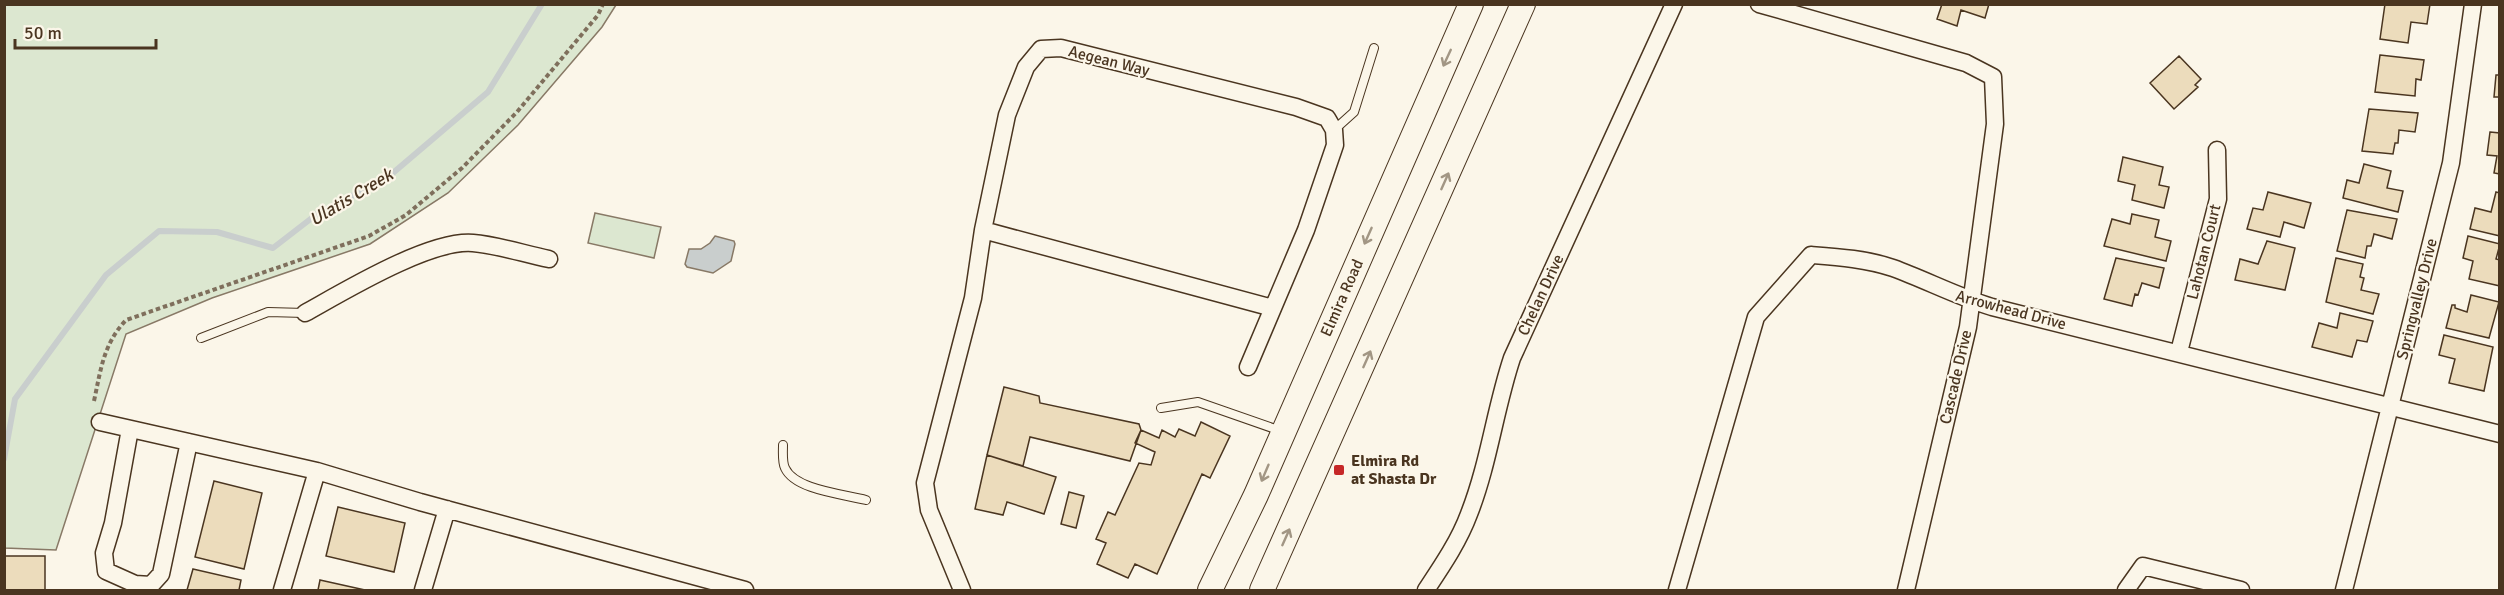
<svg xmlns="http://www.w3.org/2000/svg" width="2504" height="595" font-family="Signika,sans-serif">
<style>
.green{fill:#dce7d0;stroke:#887966;stroke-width:1.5}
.water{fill:#c9cecd;stroke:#887966;stroke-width:1.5}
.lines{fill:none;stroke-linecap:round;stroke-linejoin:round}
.stream{stroke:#c9cecd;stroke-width:6}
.building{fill:#ecdcbc;stroke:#4a3520;stroke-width:1.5}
.service-casing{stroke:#4a3520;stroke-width:10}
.minor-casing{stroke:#4a3520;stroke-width:19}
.secondary-casing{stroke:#4a3520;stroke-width:26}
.path{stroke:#7f6f5c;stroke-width:4;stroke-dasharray:4.5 3;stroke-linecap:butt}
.service{stroke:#fbf6e9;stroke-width:8}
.minor{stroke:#fbf6e9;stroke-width:16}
.secondary{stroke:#fbf6e9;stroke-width:24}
.oneway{stroke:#a29684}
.poi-dot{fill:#c62828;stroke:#fbf6e9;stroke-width:2}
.labels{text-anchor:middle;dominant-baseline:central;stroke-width:4.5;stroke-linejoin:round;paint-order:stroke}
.street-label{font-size:16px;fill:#4a3520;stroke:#fbf6e9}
.poi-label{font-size:16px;font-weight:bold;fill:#4a3520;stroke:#fbf6e9;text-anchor:start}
.water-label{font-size:18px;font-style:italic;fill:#4a3520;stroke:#fbf6e9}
</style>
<rect width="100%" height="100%" fill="#fbf6e9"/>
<path class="green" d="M5 5H616L602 27 518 125 448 193 370 244 212 298 126 334 56 550 5 548Z
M595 213 661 227 654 258 588 243Z"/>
<path class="water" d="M715 236 734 241 735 244 731 261 713 273 687 267 685 264 689 249H701L710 243Z"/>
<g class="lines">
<path class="stream" d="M4 459 15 399 106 275 159 231 217 232 273 248 317 214 387 178 488 92 542 4"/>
</g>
<path class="building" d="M1942 4H1989L1985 18 1961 10 1957 26 1937 19Z
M2385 4H2430L2427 24 2411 22 2408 43 2380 39Z
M2380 55 2424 60 2421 80 2416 79 2415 96 2375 92Z
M2179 56 2201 79 2195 85 2198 87 2174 109 2150 83Z
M2496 75H2500V97H2494Z
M2369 109 2418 113 2415 132 2399 130 2398 143H2395L2393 154 2362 151Z
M2490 132 2500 133V174L2494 173 2497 156 2487 155Z
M2123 157 2163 167 2159 185 2169 187 2164 208 2132 200 2135 185 2118 181Z
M2364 164 2391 171 2387 188 2403 191 2398 212 2343 198 2347 180 2359 183Z
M2268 192 2311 203 2304 228 2284 222 2280 237 2247 229 2253 208 2263 210Z
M2496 192 2500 193V236L2470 229 2475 208 2491 212Z
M2347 210 2397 219 2392 239 2374 234 2371 246H2367L2365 258 2337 251Z
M2132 214 2159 220 2155 237 2171 241 2166 261 2104 246 2112 219 2130 224Z
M2468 236 2500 244 2496 259 2500 260V286L2469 279 2473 261 2463 258Z
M2267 241 2295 248 2285 290 2235 280 2240 259 2258 264Z
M2116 258 2164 268 2159 288 2142 283 2138 295 2135 294 2132 306 2104 299Z
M2336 258 2363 264 2360 277 2364 278 2361 290 2379 294 2373 314 2326 302Z
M2471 295 2499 302 2489 338 2446 328 2452 305H2455V308L2467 312Z
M2340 313 2373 321 2367 342 2357 340 2352 357 2312 347 2319 323 2337 328Z
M2444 335 2493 347 2484 391 2449 383 2455 359 2439 355Z
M1004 387 1039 396 1040 403 1139 424 1141 430 1130 461 1030 437 1023 466 987 455Z
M1201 422 1230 436 1210 478 1202 474 1157 574 1135 564 1128 578 1097 564 1106 543 1096 539 1108 512 1115 515 1139 463 1151 465 1155 452 1135 443 1141 430 1159 438 1162 430 1175 437 1179 429 1195 436Z
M987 455 1056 477 1044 514 1007 502 1003 515 975 509Z
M214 481 262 493 244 569 195 557Z
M1069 492 1084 496 1076 528 1061 524Z
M338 507 405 523 394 572 326 556Z
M4 556H45V590H4Z
M193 569 241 580 239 590H187Z
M320 580 365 590H318Z"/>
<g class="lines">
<g class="service-casing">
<path id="service" d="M1334 130 1354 112 1374 48
M201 338 268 312 305 313
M1161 408 1198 402 1281 431
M783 445C783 452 782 462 785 468 795 490 843 494 866 500"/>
</g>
<g class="minor-casing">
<path id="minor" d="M1759 4 1966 63 1993 77 1995 124 1968 327 1906 590
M983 230 1273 308
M305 313C343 292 430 239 473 243 498 245 524 254 549 259
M2179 352 2218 199 2217 150
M100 422 317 471 420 502 745 590
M130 429 113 523 104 553 106 571 135 584 151 585 161 574 189 442
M282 590 317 471
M423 590 447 509
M962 590 929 510 925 483 973 298 983 230 1007 115 1026 67 1041 49 1061 48 1296 107 1327 118 1334 130 1335 145 1306 230 1248 367
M1426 590C1442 566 1459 541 1469 514 1489 463 1495 409 1512 358L1674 4
M1677 590 1756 317 1811 255C1838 257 1867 259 1893 268 1926 280 1958 297 1992 307L2500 434
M2126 590 2143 566 2241 590
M2344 590 2451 163 2473 4"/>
</g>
<g class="secondary-casing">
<path id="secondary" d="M1210 590 1256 495 1471 4
M1262 590 1523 4"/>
</g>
<path class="path" d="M94 401C101 369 103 345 126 320L369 236 406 215 462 168 517 112 598 15 603 4"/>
<use href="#service" class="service"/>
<use href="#minor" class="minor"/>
<use href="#secondary" class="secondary"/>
</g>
<defs><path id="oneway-shaft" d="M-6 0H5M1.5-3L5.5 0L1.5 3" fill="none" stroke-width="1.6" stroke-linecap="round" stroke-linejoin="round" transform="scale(1.5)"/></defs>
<g class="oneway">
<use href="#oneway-shaft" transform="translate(1447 58) rotate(115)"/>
<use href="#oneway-shaft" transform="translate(1445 181) rotate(-66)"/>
<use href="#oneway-shaft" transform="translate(1368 236) rotate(114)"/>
<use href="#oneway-shaft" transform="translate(1367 359) rotate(-66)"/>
<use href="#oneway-shaft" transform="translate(1265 473) rotate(113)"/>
<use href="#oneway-shaft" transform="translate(1286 537) rotate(-66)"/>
</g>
<rect class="poi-dot" x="1333" y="464" width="12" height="12" rx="3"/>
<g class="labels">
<g class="street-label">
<text transform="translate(1109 61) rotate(14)">Aegean Way</text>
<text transform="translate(2204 252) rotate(-76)">Lahotan Court</text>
<text transform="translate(1541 295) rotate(-65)">Chelan Drive</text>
<text transform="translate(1342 298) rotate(-66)">Elmira Road</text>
<text transform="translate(2417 299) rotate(-76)">Springvalley Drive</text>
<text transform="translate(2011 310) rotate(15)">Arrowhead Drive</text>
<text transform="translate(1956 377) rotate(-77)">Cascade Drive</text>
</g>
<g class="poi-label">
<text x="1351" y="461">Elmira Rd<tspan x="1351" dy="18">at Shasta Dr</tspan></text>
</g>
<g class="water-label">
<text transform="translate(351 197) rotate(-31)">Ulatis Creek</text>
</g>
</g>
<rect width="2504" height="595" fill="none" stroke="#4a3520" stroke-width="12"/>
<path d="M15 39v9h141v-9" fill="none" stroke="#4a3520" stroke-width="3"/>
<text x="24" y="39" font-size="18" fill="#4a3520" stroke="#fbf6e9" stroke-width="4.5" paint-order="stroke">50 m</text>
</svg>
